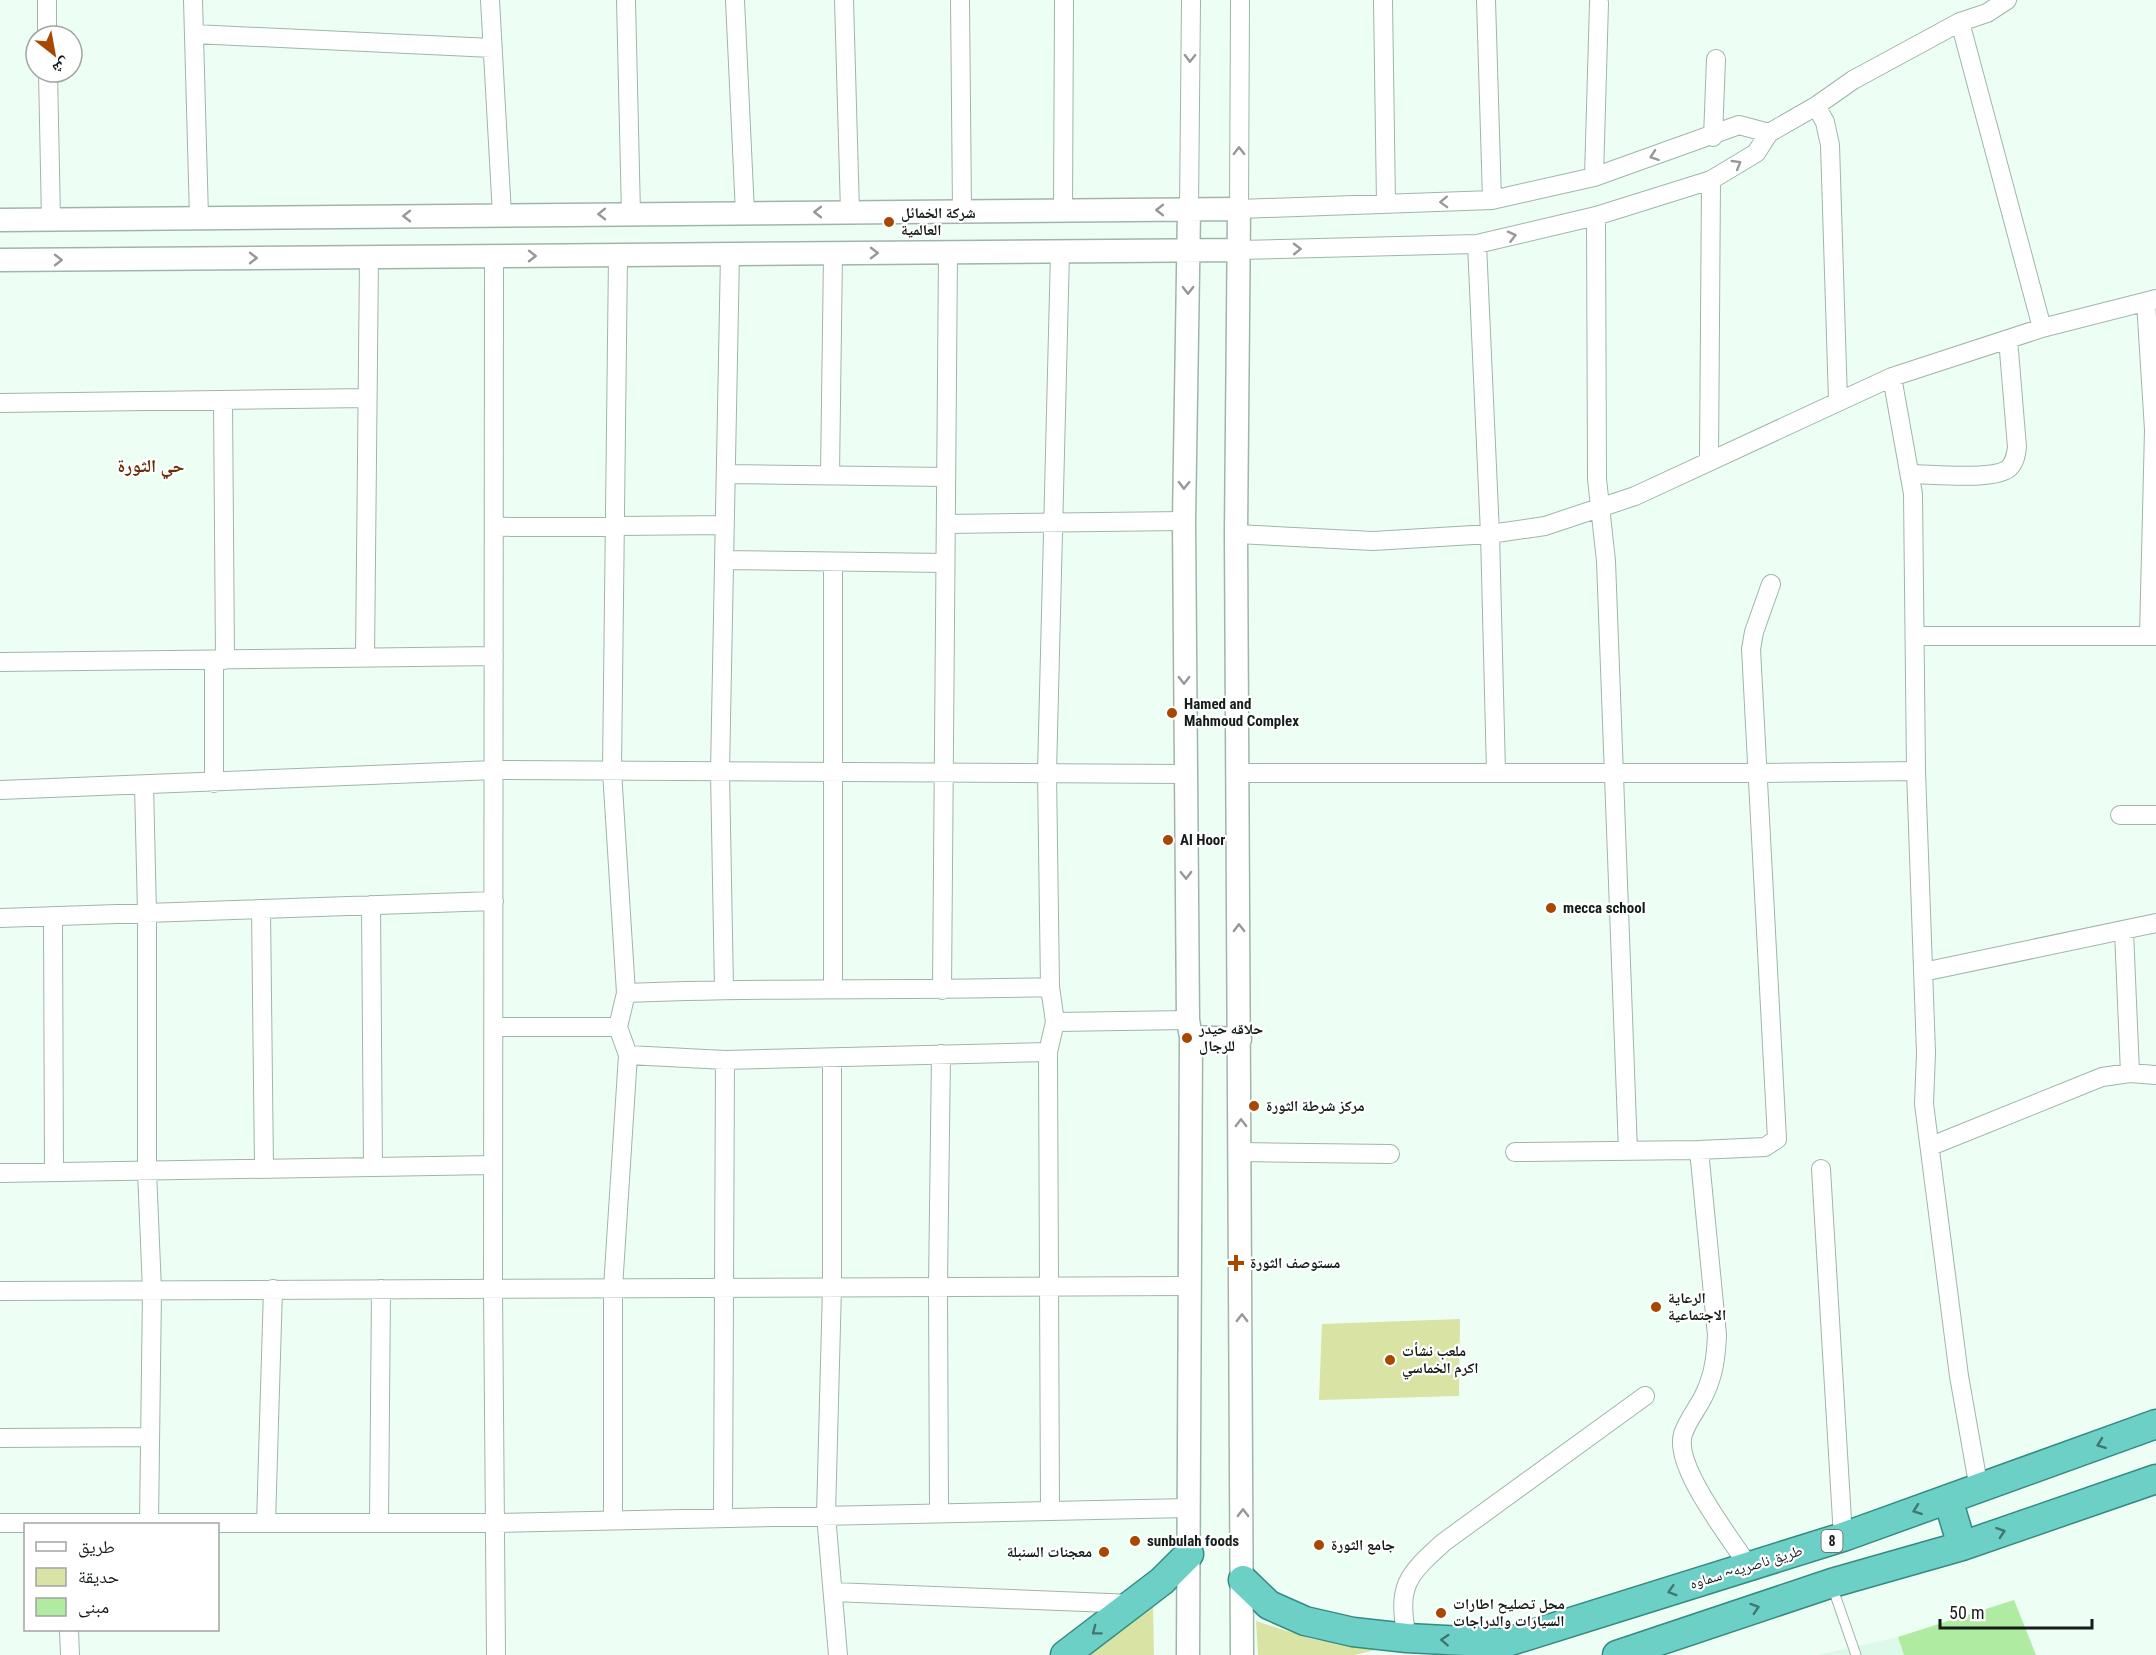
<svg xmlns="http://www.w3.org/2000/svg" width="2156" height="1655" font-family="'Roboto Condensed','Noto Naskh Arabic',sans-serif">
<style>
.built{fill:#dbfae9}
.green{fill:#d8e3a4}
.building{fill:#afeba0}
.lines{fill:none;stroke-linecap:round;stroke-linejoin:round}
.service-casing{stroke:#a0b5aa;stroke-width:11}
.minor-casing{stroke:#a0b5aa;stroke-width:20}
.tertiary-casing{stroke:#a0b5aa;stroke-width:25}
.trunk-casing{stroke:#368a80;stroke-width:31}
.service{stroke:#fff;stroke-width:9}
.minor{stroke:#fff;stroke-width:18}
.tertiary{stroke:#fff;stroke-width:22}
.trunk{stroke:#6cd0c6;stroke-width:28}
.oneway{stroke:#969998}
.oneway2{stroke:#407670}
.poi-dot{fill:#a84700;stroke:#fff;stroke-width:2}
.labels{text-anchor:middle;dominant-baseline:central;stroke-width:4.5;stroke-linejoin:round;paint-order:stroke}
.shield{fill:#fff;stroke:#5b615e;stroke-width:1.5}
.shield-label{font-size:14px;font-weight:bold;fill:#151d19}
.poi-label{font-size:15px;font-weight:bold;fill:#151d19;stroke:#fff;text-anchor:start}
.street-label{font-size:15px;fill:#151d19;stroke:#fff}
.quarter-label{font-size:18px;font-weight:bold;fill:#6b2d06;stroke:#fff}
</style>
<rect width="100%" height="100%" fill="#edfff5"/>
<path class="built" d="M1898 1637 1904 1655H1818Z"/>
<path class="green" d="M1460 1319 1459 1396 1319 1400 1322 1324Z
M1153 1606 1154 1655H1085Z
M1256 1621 1312 1639 1379 1649 1355 1655H1258Z"/>
<path class="building" d="M2014 1600 2036 1655H1904L1898 1637Z"/>
<g class="lines">
<g class="service-casing">
<path id="service" d="M1832 1586 1856 1655"/>
</g>
<g class="minor-casing">
<path id="minor" d="M47 0V36
M193 0 199 217
M490 0 502 215
M626 0 631 214
M735 0 745 213
M844 0 850 212
M960 0 962 211
M1240 0 1239 209 1492 200 1594 177 1739 125 1769 133
M1383 0 1386 204
M1486 0 1492 200
M1960 22 2042 328
M194 34 492 48
M48 72 51 220
M1816 106 1825 122 1830 145 1838 401
M1713 137 1716 59
M1594 177 1599 3
M1063 210 1064 0
M1189 210 1191 0
M1596 216 1597 479 1606 561 1628 1151
M1477 244 1490 534 1496 772
M1239 250 1477 244 1596 216 1711 180 1756 153 1769 133 1816 106 1853 80 1960 22 1987 13 2007 0
M494 256 493 1288 496 1655
M2146 302 2154 430 2149 636
M1892 377 1913 494 1916 771 1926 1053 1924 1104 1959 1376 1979 1489
M223 400 225 660
M0 403 367 398
M1709 461 1711 180
M726 474 946 477
M1911 474C1931 474 1995 481 2009 468 2015 462 2016 455 2017 447L2008 339
M830 475 833 254
M946 524 1184 521
M494 527 725 525
M1236 534 1373 541 1490 534 1545 526 1635 496 1892 377 2042 328 2156 299
M724 560 945 563
M1915 636H2156
M365 658 369 257
M214 660V783
M0 662 494 656
M1237 773H1758L1916 771
M144 785 147 913V1171L152 1290 149 1523
M0 790 494 770 1185 774
M2120 815H2156
M371 905 373 1167
M261 909 264 1169
M53 916 54 1172
M0 918 494 901
M2124 931 2130 1073
M1923 972 2156 923
M724 989 720 772 730 254
M833 989V562
M942 990 948 253
M626 993C767 987 909 991 1050 987
M1055 1022 1188 1020
M495 1027H618
M628 1055 725 1060 1048 1052
M832 1058V1287L826 1515 838 1655
M1931 1146 2102 1077 2130 1073 2156 1075
M1699 1150 1717 1335C1716 1356 1714 1374 1705 1393 1699 1407 1688 1419 1683 1434 1673 1466 1730 1537 1749 1567
M1241 1152 1390 1154
M1515 1152 1699 1150 1765 1147 1777 1139 1751 649 1754 632 1771 584
M1821 1169 1843 1537
M0 1173 493 1165
M0 1291 1189 1286
M0 1438 150 1437
M1050 1511 1048 1052 1055 1022 1050 987 1047 773 1060 252
M939 1513 938 1286 941 1054
M723 1518 725 1060
M613 1520V1288L628 1055 618 1027 626 993 612 771 618 255
M0 1523H495L1188 1508
M266 1523 273 1289
M379 1523 381 1289
M833 1592 1134 1604
M69 1630 70 1655
M1407 1638C1397 1586 1406 1576 1444 1542L1645 1396"/>
</g>
<g class="tertiary-casing">
<path id="tertiary" d="M0 220 1239 209 1236 534 1242 1655
M0 260 1239 250
M1191 1037 1240 1039
M1188 1655 1191 1037 1188 1020 1184 521 1189 210"/>
</g>
<g class="trunk-casing">
<path id="trunk" d="M1948 1499 1962 1546
M1243 1580 1269 1605 1305 1621 1353 1632 1407 1638 1504 1643 1843 1537 2156 1424
M1065 1655 1162 1581 1189 1554
M1617 1655 1832 1583 1962 1546 2156 1479"/>
</g>
<use href="#service" class="service"/>
<use href="#minor" class="minor"/>
<use href="#tertiary" class="tertiary"/>
<use href="#trunk" class="trunk"/>
</g>
<defs><path id="oneway-chevron" d="M-2-3.5L2.5 0L-2 3.5" fill="none" stroke-width="1.6" stroke-linecap="round" stroke-linejoin="round" transform="scale(1.5)"/></defs>
<g class="oneway">
<use href="#oneway-chevron" transform="translate(1190 58) rotate(91)"/>
<use href="#oneway-chevron" transform="translate(1239 151) rotate(-90)"/>
<use href="#oneway-chevron" transform="translate(1654 156) rotate(161)"/>
<use href="#oneway-chevron" transform="translate(1737 164) rotate(-31)"/>
<use href="#oneway-chevron" transform="translate(1444 202) rotate(178)"/>
<use href="#oneway-chevron" transform="translate(1160 210) rotate(180)"/>
<use href="#oneway-chevron" transform="translate(818 212) rotate(180)"/>
<use href="#oneway-chevron" transform="translate(602 214) rotate(179)"/>
<use href="#oneway-chevron" transform="translate(407 216) rotate(180)"/>
<use href="#oneway-chevron" transform="translate(1512 236) rotate(-14)"/>
<use href="#oneway-chevron" transform="translate(1297 249) rotate(-1)"/>
<use href="#oneway-chevron" transform="translate(874 253)"/>
<use href="#oneway-chevron" transform="translate(532 256)"/>
<use href="#oneway-chevron" transform="translate(253 258)"/>
<use href="#oneway-chevron" transform="translate(58 260)"/>
<use href="#oneway-chevron" transform="translate(1188 290) rotate(91)"/>
<use href="#oneway-chevron" transform="translate(1184 485) rotate(91)"/>
<use href="#oneway-chevron" transform="translate(1184 680) rotate(90)"/>
<use href="#oneway-chevron" transform="translate(1186 875) rotate(89)"/>
<use href="#oneway-chevron" transform="translate(1239 928) rotate(-91)"/>
<use href="#oneway-chevron" transform="translate(1241 1123) rotate(-90)"/>
<use href="#oneway-chevron" transform="translate(1242 1318) rotate(-90)"/>
<use href="#oneway-chevron" transform="translate(1243 1513) rotate(-90)"/>
</g>
<g class="oneway2">
<use href="#oneway-chevron" transform="translate(2101 1444) rotate(160)"/>
<use href="#oneway-chevron" transform="translate(1917 1510) rotate(160)"/>
<use href="#oneway-chevron" transform="translate(2001 1532) rotate(-19)"/>
<use href="#oneway-chevron" transform="translate(1672 1591) rotate(163)"/>
<use href="#oneway-chevron" transform="translate(1755 1608) rotate(-18)"/>
<use href="#oneway-chevron" transform="translate(1096 1631) rotate(143)"/>
<use href="#oneway-chevron" transform="translate(1445 1640) rotate(-177)"/>
</g>
<g class="poi-dot">
<circle cx="889" cy="222" r="6"/>
<circle cx="1172" cy="713" r="6"/>
<circle cx="1168" cy="840" r="6"/>
<circle cx="1551" cy="908" r="6"/>
<circle cx="1187" cy="1038" r="6"/>
<circle cx="1254" cy="1106" r="6"/>
<path d="M1233 1254h6v6h6v6h-6v6h-6v-6h-6v-6h6z"/>
<circle cx="1656" cy="1307" r="6"/>
<circle cx="1390" cy="1360" r="6"/>
<circle cx="1135" cy="1541" r="6"/>
<circle cx="1319" cy="1545" r="6"/>
<circle cx="1104" cy="1552" r="6"/>
<circle cx="1441" cy="1613" r="6"/>
</g>
<g class="labels">
<rect class="shield" x="1821.5" y="1530" width="21" height="22" rx="4.5"/>
<g class="shield-label">
<text x="1832" y="1541">8</text>
</g>
<g class="poi-label">
<text x="901" y="213">شركة الخمائل<tspan x="901" dy="17">العالمية</tspan></text>
<text x="1184" y="704">Hamed and<tspan x="1184" dy="17">Mahmoud Complex</tspan></text>
<text x="1180" y="840">Al Hoor</text>
<text x="1563" y="908">mecca school</text>
<text x="1199" y="1029">حلاقه حيدر<tspan x="1199" dy="17">للرجال</tspan></text>
<text x="1266" y="1106">مركز شرطة الثورة</text>
<text x="1250" y="1263">مستوصف الثورة</text>
<text x="1668" y="1298">الرعاية<tspan x="1668" dy="17">الاجتماعية</tspan></text>
<text x="1402" y="1351">ملعب نشأت<tspan x="1402" dy="17">اكرم الخماسي</tspan></text>
<text x="1147" y="1541">sunbulah foods</text>
<text x="1331" y="1545">جامع الثورة</text>
<text x="1092" y="1552" text-anchor="end">معجنات السنبلة</text>
<text x="1453" y="1604">محل تصليح اطارات<tspan x="1453" dy="17">السيارات والدراجات</tspan></text>
</g>
<g class="street-label">
<text transform="translate(1746 1567) rotate(-17)">طريق ناصريه~ سماوه</text>
</g>
<g class="quarter-label">
<text x="151" y="465">حي الثورة</text>
</g>
</g>
<rect x="24" y="1523" width="195" height="108" fill="#ffffff" stroke="#a1a5a3" stroke-width="1.5"/>
<rect x="36" y="1542" width="30" height="9" fill="#ffffff" stroke="#a1a5a3" stroke-width="1.5"/>
<text x="78" y="1553" font-size="18" fill="#151d19">طريق</text>
<rect x="36" y="1568" width="30" height="18" fill="#d8e3a4" stroke="#a1a5a3" stroke-width="1.5"/>
<text x="78" y="1583" font-size="18" fill="#151d19">حديقة</text>
<rect x="36" y="1598" width="30" height="18" fill="#afeba0" stroke="#a1a5a3" stroke-width="1.5"/>
<text x="78" y="1613" font-size="18" fill="#151d19">مبنى</text>
<g transform="translate(54 54) rotate(149)"><circle r="28" fill="#ffffff" stroke="#a1a5a3" stroke-width="1.5"/>
<path d="M0-4.5L10 22L0 15L-10 22Z" fill="#a84700"/>
<text y="-9" font-size="16" font-weight="bold" text-anchor="middle" fill="#151d19">ش</text>
</g>
<path d="M1940 1619v9h152v-9" fill="none" stroke="#151d19" stroke-width="3"/>
<text x="1949" y="1619" font-size="18" fill="#151d19" stroke="#ffffff" stroke-width="4.5" paint-order="stroke">50 m</text>
</svg>
